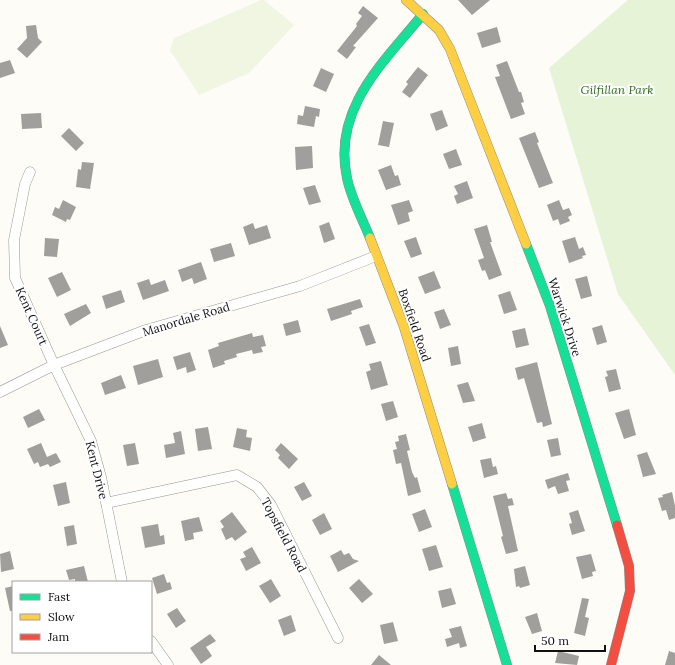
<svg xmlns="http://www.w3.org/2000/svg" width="675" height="665" font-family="Lora,serif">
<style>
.green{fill:#e7f3d7}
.pitch{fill:#f0f6e1}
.building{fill:#a19f9c}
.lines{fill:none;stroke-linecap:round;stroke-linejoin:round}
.street-casing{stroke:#979795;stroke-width:11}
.fast-casing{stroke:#8e8d8b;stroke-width:10}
.slow-casing{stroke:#8e8d8b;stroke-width:10}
.jam-casing{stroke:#8e8d8b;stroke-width:10}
.street{stroke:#fffffe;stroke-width:10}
.fast{stroke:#16e098;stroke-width:9}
.slow{stroke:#ffcf43;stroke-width:9}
.jam{stroke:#f24e42;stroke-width:9}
.labels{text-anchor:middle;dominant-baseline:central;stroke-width:4;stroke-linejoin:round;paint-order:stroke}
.park-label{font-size:12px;font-style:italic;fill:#2f6b1f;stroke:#fff}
.street-label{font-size:12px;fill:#111;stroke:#fff}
</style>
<rect width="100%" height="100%" fill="#fdfcf7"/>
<path class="green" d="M628 0H675V375L618 294 549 68Z"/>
<path class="pitch" d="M261 0H264L294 25 249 73 199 95 170 50 174 38Z"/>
<path class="building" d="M458 0H490L472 15Z
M363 6 378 18 353 46 356 47 347 59 337 51 357 26 356 24 362 16 358 13Z
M36 25 38 38 42 42 27 58 17 49 27 38 26 26Z
M497 27 501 42 482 48 477 33Z
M10 60 15 73 0 78V63Z
M507 61 519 92H521L524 102 521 103 525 114 511 119 495 77 500 76 496 65Z
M418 67 428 75 410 98 402 92 408 84 406 82Z
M321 68 334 74 326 92 313 86Z
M305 106 320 109 319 117 316 116 314 127 297 124 298 115 303 116Z
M442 110 448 126 436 131 430 114Z
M41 113 42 128 22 129 21 114Z
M383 121 394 123 389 147 378 145Z
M69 128 84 143 76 151 61 136Z
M535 132 539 142 537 143 553 183 539 188 519 138Z
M312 146 313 168 296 170 295 147Z
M456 149 462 165 449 169 443 154Z
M82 162 94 163 90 189 76 187 78 169 81 170Z
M391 165 395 176 398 175 401 185 386 190 378 170Z
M467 181 473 198 457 204 454 196 458 194 454 186Z
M315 185 321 202 309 205 303 188Z
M63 200 76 207 70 220 67 219 66 222 52 215 55 207 59 209Z
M409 200 413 211 408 213 410 221 398 225 391 205Z
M559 200 563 210 569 208 572 215 568 217 570 221 560 225 558 219 553 221 547 205Z
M329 222 335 239 324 243 319 226Z
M253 223 255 229 267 225 271 238 249 245 243 227Z
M487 225 492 242H490L502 275 489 280 485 270 482 271 478 260 484 258 474 229Z
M416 237 422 254 411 258 404 241Z
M575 237 579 249 583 247 586 255 582 256 583 258 569 263 562 241Z
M45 238 59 239 57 257 44 256Z
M231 243 235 256 214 262 210 249Z
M201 262 207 279 194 284 192 278 182 282 178 270Z
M434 271 441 288 425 294 418 277Z
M62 272 71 290 57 297 48 278Z
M587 276 592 296 581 299 575 279Z
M149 279 151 285 165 280 169 291 143 300 137 283Z
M121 290 125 302 106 309 102 296Z
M510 291 517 310 504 314 498 295Z
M360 299 363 307 351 311 352 314 331 321 327 309Z
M86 304 91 313 70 326 64 314Z
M444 309 451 325 440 329 434 312Z
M298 320 301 332 286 336 283 324Z
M369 324 376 343 366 346 359 327Z
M602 325 607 342 597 345 592 328Z
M0 326 8 345 0 348Z
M525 328 529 345 516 348 512 331Z
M252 333 253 337 263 335 266 346 261 347 263 352 253 354 252 350 236 354 237 357 224 361 225 364 213 368 208 350 219 346 218 343Z
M458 346 461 364 451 366 448 348Z
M190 352 196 370 187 373 186 367 177 370 173 357Z
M158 359 163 377 138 385 133 366Z
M381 361 388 385 371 390 366 372 371 370 369 364Z
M537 362 552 424 543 427 542 422 537 423 524 378 518 380 515 368Z
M616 369 621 389 609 392 605 377 608 376 606 371Z
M121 375 126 388 105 395 101 383Z
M468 382 475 401 463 403 457 385Z
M393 401 398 417 386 421 381 404Z
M39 409 45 420 28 428 23 417Z
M629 409 636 435 624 439 615 413Z
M482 423 486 438 473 442 468 427Z
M208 427 212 449 198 451 195 429Z
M237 428 247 430 246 437 252 438 250 451 233 447Z
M181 431 185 454 166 458 164 445 175 443 173 433Z
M406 434 410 450 407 451 412 472 415 478 417 477 421 492 408 496 401 463 396 464 393 450 397 449 395 442 399 441 398 436Z
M558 438 561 455 551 457 547 440Z
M41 443 47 457 56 453 61 462 50 467 48 464 40 467 38 462 34 464 27 449Z
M135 443 139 464 127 466 123 445Z
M281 443 298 459 289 469 278 458 280 455 275 450Z
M647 452 656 474 643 477 637 455Z
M491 458 493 467 496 466 498 474 484 478 480 460Z
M568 473 570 480 566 481 569 491 558 494 555 486 548 489 545 480Z
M66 482 70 503 58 506 53 485Z
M304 482 312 496 302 501 294 487Z
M672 492 675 506V518L669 520 666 510 662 511 658 498 663 497 662 495Z
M506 493 508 499 512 498 514 505 508 506 518 551 506 554 501 537 503 536 493 496Z
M425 509 432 527 419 532 412 514Z
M578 510 585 531 572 535 569 524 572 523 569 513Z
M232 512 247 532 235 541 232 537 226 540 221 529 224 527 220 521Z
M324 513 332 529 320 535 312 520Z
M199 517 203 531 193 533 194 539 185 541 181 521Z
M158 524 160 536 164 535 165 544 145 548 141 527Z
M74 525 77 544 67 546 64 527Z
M436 545 443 567 429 571 422 549Z
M252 547 261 563 246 571 240 559 246 557 243 552Z
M341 550 344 555 349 553 353 559 359 561 338 572 330 556Z
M10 551 14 569 1 572 0 554Z
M591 554 596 571 592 572 593 576 582 579 576 557Z
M84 566 88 582H75V579L69 580 66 570Z
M525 566 530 585 520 588 519 586 516 587 514 569Z
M164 574 167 583 170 582 172 589 157 594 152 578Z
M271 579 281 596 270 603 259 586Z
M359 579 373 594 362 603 349 588Z
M13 586V611H10L5 588Z
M451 588 456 604 442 608 438 591Z
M582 598 589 599 585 617 589 618 585 636 574 633Z
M177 608 186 621 176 628 167 614Z
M537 613 542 631 532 634 525 617Z
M291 615 296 631 284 636 278 620Z
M393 622 398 641 384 644 380 625Z
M461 626 467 646 460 648 459 643 447 647 445 639 452 637 449 629Z
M210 634 216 641 206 647 212 656 201 664 190 648Z
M558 651 579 656 577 665 555 663Z
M669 651 675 653V665H665Z
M379 655 391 665H371Z"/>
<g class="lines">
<g class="street-casing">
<path id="street" d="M30 172 25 184 14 240 15 278 54 365 91 441 101 477 122 582
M0 392 54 365 146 330 300 286 376 256
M106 503 237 475 257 487 271 505 338 638
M151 641 168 665"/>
</g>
<g class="fast-casing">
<path id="fast" d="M370 238C362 218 351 198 347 178 332 109 383 63 423 14
M526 244 550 306 617 525
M452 484 507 665"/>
</g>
<g class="slow-casing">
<path id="slow" d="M406 0 439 30 450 49 526 244
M370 238 404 327 452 484"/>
</g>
<g class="jam-casing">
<path id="jam" d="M611 665 630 591 629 566 617 525"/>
</g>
<use href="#street" class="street"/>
<use href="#fast" class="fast"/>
<use href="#slow" class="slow"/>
<use href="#jam" class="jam"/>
</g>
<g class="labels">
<g class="park-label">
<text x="617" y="89">Gilfillan Park</text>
</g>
<g class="street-label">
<text transform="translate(32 316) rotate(66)">Kent Court</text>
<text transform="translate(565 317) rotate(72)">Warwick Drive</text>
<text transform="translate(186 319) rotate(-17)">Manordale Road</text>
<text transform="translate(415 325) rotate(71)">Boxfield Road</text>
<text transform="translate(97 470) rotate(76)">Kent Drive</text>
<text transform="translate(284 535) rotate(62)">Topsfield Road</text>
</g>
</g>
<rect x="12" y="581" width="140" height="72" fill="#ffffff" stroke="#a0a0a0"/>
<rect x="20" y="594" width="20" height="6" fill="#16e098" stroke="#a0a0a0"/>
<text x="48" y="601" font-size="12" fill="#111111">Fast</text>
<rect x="20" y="614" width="20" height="6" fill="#ffcf43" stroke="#a0a0a0"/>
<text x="48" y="621" font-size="12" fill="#111111">Slow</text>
<rect x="20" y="634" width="20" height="6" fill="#f24e42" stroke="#a0a0a0"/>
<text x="48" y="641" font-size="12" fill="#111111">Jam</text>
<path d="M535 645v6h70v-6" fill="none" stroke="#111111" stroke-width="2"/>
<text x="541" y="645" font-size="12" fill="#111111" stroke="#ffffff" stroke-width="3" paint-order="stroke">50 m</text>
</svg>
